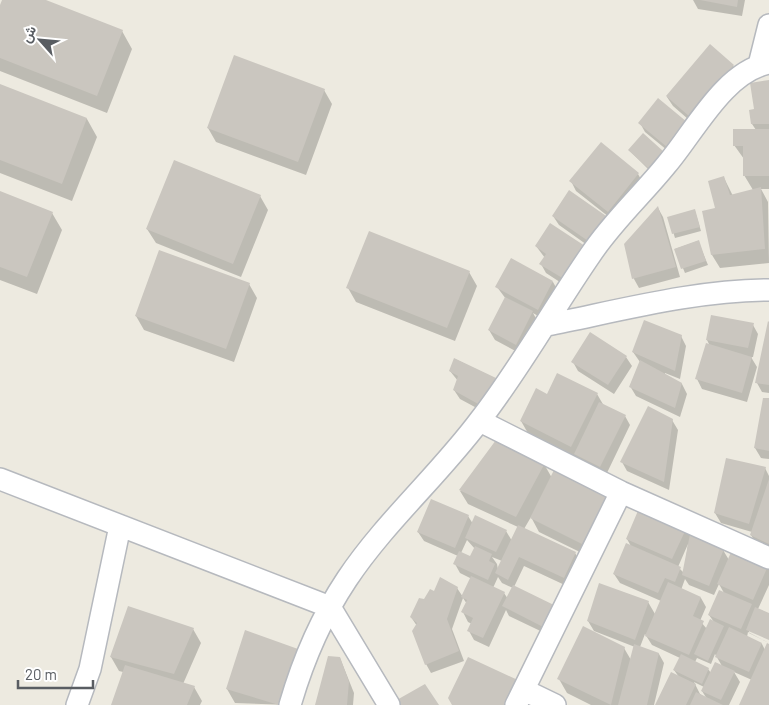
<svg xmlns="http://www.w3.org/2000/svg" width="769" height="705" font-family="Barlow,Vazirmatn,sans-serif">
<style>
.shadow{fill:#0003;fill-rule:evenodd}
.building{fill:#cac6bf}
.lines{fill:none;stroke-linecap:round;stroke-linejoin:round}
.minor-casing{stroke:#b6b9be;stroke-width:24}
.minor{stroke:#fff;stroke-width:21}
</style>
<rect width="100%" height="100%" fill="#edeae0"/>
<path class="shadow" d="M3 0H42L122 31 132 49 107 113 0 71V9Z
M693 0H745L742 16 698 9Z
M710 46 733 66 739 75 696 126 673 106 667 97Z
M769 81V189H761L768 202 769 263 720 268 712 255 717 209 724 178 733 196 753 190 744 175V159L734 145 756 130 752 124 750 111 756 110Z
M0 86 87 119 97 137 72 201 0 173Z
M324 90 332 104 306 175 216 142 208 128Z
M640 123 692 133 673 155 645 132Z
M643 135 665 156 651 172 629 150Z
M638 174 643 183 614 221 576 191 571 181Z
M0 192 52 213 62 230 37 294 0 280Z
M570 192 597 252 559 225 553 216Z
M260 196 268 210 241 277 156 243 147 229Z
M658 208 663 217 680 277 639 288 634 279 625 244Z
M695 211 701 231 675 238 669 218Z
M550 225 569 288 546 273 541 264 545 258 536 246Z
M698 241 708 265 685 273 675 249Z
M469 272 477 286 455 341 356 302 348 288Z
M553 282 558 291 543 319 533 313 538 322 521 354 495 340 489 330 506 299 497 287Z
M249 284 257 298 234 362 144 330 136 316Z
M769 324V393L762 392 757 383Z
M753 325 758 334 753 357H751L757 367 747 402 702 389 697 379 710 346 707 340Z
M681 336 686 346 680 379 665 373V375L682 384 687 394 680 417 636 396 630 386 640 362 633 352Z
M626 357 632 366 614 394 578 371 573 362Z
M455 359 496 379 501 388 486 413 460 399 454 390 458 381 450 371Z
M597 394 604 406 625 416 630 425 606 475 529 435 521 421Z
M769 400V459L761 458 755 448Z
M672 420 678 430 669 490 627 471 622 462Z
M544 464 552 478 608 492 616 506 590 557 539 532 531 517 524 529 575 553 581 563 569 587 524 566 514 587 553 637 509 616 506 610 489 647 474 640 469 631 472 624 468 622 463 612 467 604 463 598 452 629 464 661 431 673 426 664 417 626 411 617 434 592 457 588 463 597 472 579 460 573 455 564 458 556 424 541 418 532 468 516 473 524 506 531 512 541 518 527 468 504 460 491ZM467 540 475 549 471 558 461 553ZM492 557 502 561 498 570 497 564ZM498 577 502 583 513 588 508 599 504 593 493 588Z
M765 468 769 476V551L757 545 751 535 752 532 721 523 715 513Z
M686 528 690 535 723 550 729 560 768 567 769 569V585L758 609 769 614V639L749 630V633L769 643 748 632 747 637 762 644 765 650 769 646V705H740L752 680 734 672 740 682 729 705H657L679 677 674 670 680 658 652 645 645 634 640 647 659 654 664 663 654 705H591L567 693 559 679 624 648 631 660 635 647 594 631 588 621 648 602 655 614 661 601 620 583 614 574 632 548 627 539ZM688 544 684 573 678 567ZM685 579 689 585 714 595 719 584 724 593 709 615 714 622 707 629 700 621 706 607 701 598 681 590ZM715 654 722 666 711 673 708 669 695 662 697 658 711 664ZM694 682 704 687 702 691 707 699 700 694Z
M193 629 201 643 183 684 194 687 202 701 200 705H113L123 672 119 671 111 657Z
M297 650 305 664 291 705 235 703 227 689Z
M340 658 354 693 353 705H317Z"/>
<path class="building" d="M2 0H46L123 30 97 96 0 58V5Z
M700 0H738L737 7Z
M710 44 734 65 690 117 666 96Z
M234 55 325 89 298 162 207 128Z
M769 80V124H751L749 110 754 109 750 83Z
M0 84 87 118 62 184 0 160Z
M658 98 687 122 667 147 638 123Z
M733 129H769V176H743V146H733Z
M643 133 663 151 648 168 628 150Z
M601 142 639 173 608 212 569 181Z
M174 160 261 195 233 264 146 229Z
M724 176 730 195 761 187 765 249 711 255 702 211 715 208 708 181Z
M569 190 609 218 591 243 552 216Z
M0 191 53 212 27 277 0 267Z
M658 206 676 267 632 279 624 244Z
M695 209 700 227 672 234 667 217Z
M550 223 585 246 564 279 539 264 546 254 535 246Z
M369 231 470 271 447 328 346 288Z
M699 240 706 261 681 269 674 249Z
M159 250 250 283 226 349 135 316Z
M511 258 553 281 538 310 495 287Z
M505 297 533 311 516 345 488 330Z
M711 315 754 323 748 348 706 340Z
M644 320 682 335 675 371 632 352Z
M768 321 769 322V385L755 383Z
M590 332 627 356 608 385 571 362Z
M706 343 752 357 742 393 695 379Z
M454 358 496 378 480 405 453 390 458 376 449 371Z
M640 360 682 383 675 408 629 387Z
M557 373 598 393 571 447 520 421 536 388 547 394Z
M763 398H769V451L754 448Z
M599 402 626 415 600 467 574 454Z
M648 406 673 419 664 482 620 462Z
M496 440 545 463 516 517 459 490Z
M726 458 766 467 749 524 714 513Z
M556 466 609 491 582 544 530 518Z
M769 479V544L750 535Z
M431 499 469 515 455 548 417 532Z
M640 506 687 527 672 559 626 539Z
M475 515 507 530 496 552 465 538Z
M518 525 576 552 564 578 519 557 508 580 495 573Z
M690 534 724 549 709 586 682 575Z
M626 543 681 567 675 582 665 578 658 593 613 574Z
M475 546 492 554 489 561 495 564 488 580 453 564 459 551 470 556Z
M732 550 768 566 753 600 717 584Z
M471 576 505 592 483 638 467 631 473 618 461 612 467 600 461 597Z
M440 577 458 587 447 619 459 651 425 665 412 631 417 623 410 617 419 598 424 599 430 589 434 591Z
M668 582 701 597 693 616 704 621 689 655 645 636Z
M599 583 649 601 635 640 587 621Z
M513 585 558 607 547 629 502 606Z
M719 590 752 604 741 629 708 615Z
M128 606 194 628 174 674 110 657Z
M755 607 769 613V640L746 630Z
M710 619 724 626 708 661 694 654Z
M583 626 625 647 611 705 557 679Z
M729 627 762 643 749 672 715 657Z
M245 630 298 649 279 705 226 689Z
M767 643 769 644V705H739Z
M634 644 659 653 647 705H618Z
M681 654 709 668 702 684 673 670Z
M328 656 340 657 349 682 347 705H315Z
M468 657 520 681 509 705H452L448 698Z
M715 662 735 671 721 700 701 691Z
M125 665 195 686 187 705H111Z
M671 672 696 684 686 705H655Z
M425 684 439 705H397L395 701Z
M696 692 723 705H690Z"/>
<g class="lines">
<g class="minor-casing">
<path id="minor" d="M759 65 769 25
M547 325C618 311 696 290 769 290
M480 421 621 492 769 558
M0 479 330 607 389 705
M524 690 555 705
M77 705 90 669 120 526
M290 705C303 660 321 618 347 579 385 522 439 475 480 420 521 367 553 309 591 254 613 221 642 195 667 164 695 131 724 72 769 63
M516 705 621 492"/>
</g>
<use href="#minor" class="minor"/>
</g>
<g transform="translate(40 40) rotate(297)" stroke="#ffffff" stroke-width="4" paint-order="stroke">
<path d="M0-4L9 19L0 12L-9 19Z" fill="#595d62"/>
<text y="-8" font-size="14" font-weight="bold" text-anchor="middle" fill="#595d62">ش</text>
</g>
<path d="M18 680v8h75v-8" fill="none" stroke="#595d62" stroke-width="2.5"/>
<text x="25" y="680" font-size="15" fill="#595d62" stroke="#ffffff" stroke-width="4" paint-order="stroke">20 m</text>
</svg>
